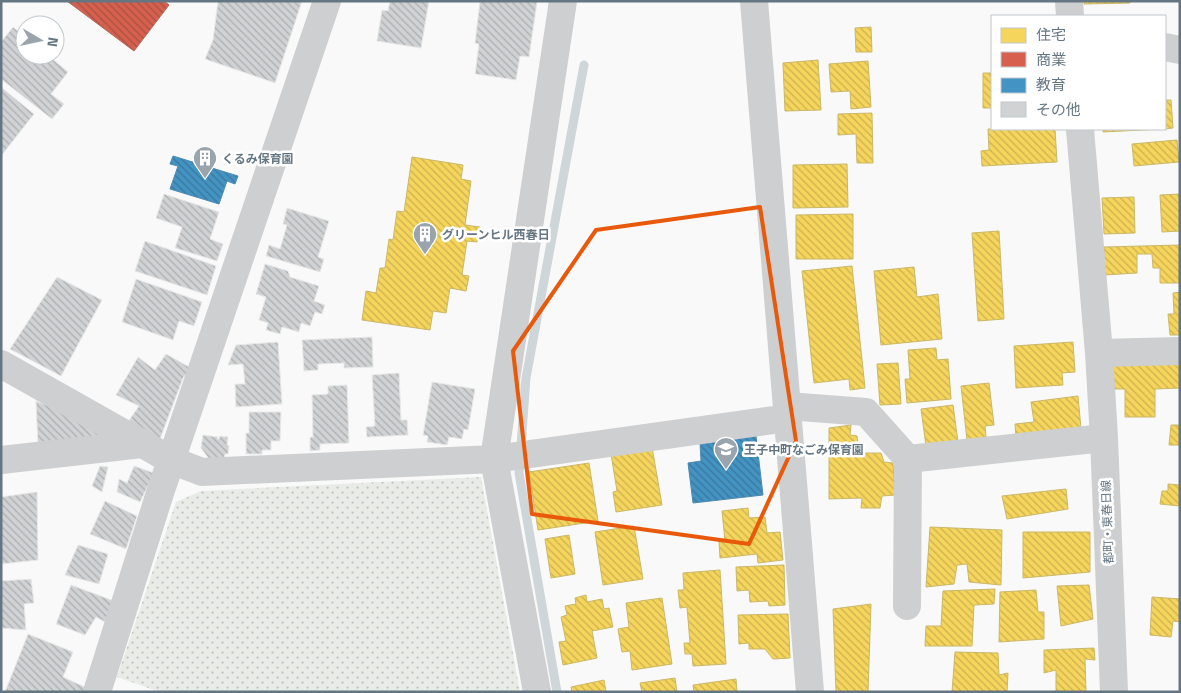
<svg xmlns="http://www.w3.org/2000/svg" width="1181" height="693" font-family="'Titillium Web','Noto Sans JP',sans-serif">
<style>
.park{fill:url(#park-dots)}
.homes{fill:url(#homes-back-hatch);stroke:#cab868}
.shops{fill:url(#shops-back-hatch);stroke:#b4675d}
.schools{fill:url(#schools-back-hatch);stroke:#4d8ab0}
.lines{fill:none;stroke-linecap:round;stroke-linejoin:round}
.stream{stroke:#ced6d9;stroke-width:9}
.building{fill:url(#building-back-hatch);stroke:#e8e8e8}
.minor{stroke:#cecfd0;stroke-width:28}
.marked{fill:none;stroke:#e8590c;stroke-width:4;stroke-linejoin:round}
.labels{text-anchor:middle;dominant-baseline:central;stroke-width:5;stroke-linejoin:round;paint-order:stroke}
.poi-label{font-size:12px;font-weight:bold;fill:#657683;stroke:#fff;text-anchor:start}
.street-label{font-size:12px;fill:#657683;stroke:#fff}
</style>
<defs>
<pattern id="park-dots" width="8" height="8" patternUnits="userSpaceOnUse" patternTransform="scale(1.25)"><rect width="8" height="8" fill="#e8ebe6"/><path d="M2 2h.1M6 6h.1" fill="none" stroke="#c0c3c0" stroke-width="1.8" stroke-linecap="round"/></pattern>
<pattern id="homes-back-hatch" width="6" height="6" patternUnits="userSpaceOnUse" patternTransform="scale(1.25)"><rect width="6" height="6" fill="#f6d55c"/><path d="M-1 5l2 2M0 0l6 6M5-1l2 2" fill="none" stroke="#cbb151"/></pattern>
<pattern id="shops-back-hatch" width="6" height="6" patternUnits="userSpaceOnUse" patternTransform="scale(1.25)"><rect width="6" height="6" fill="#d6604d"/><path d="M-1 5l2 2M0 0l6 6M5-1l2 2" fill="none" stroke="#a85144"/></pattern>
<pattern id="schools-back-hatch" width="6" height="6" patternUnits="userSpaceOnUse" patternTransform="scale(1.25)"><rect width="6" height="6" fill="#4393c3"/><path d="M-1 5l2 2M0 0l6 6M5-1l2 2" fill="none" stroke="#3a779c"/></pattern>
<pattern id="building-back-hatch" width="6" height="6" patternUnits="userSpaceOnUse" patternTransform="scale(1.25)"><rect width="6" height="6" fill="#d0d2d3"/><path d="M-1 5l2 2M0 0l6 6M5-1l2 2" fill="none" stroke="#acafb1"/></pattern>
</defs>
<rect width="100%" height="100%" fill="#f9f9f9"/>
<path class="park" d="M481 477 520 692H160L117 677 176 502 201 491Z"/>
<path class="homes" d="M1084 1H1130V3L1084 4Z
M871 27 872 52H856L855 28Z
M818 60 821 110 785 111 783 63Z
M868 61 871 107 851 109 850 91 831 92 829 64Z
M983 73H992V108H983Z
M1165 100H1171L1173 128 1165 129Z
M872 113 873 163H857L856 134 838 135V114Z
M988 129H1055L1057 162 982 166 981 151 989 150Z
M1103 129H1161L1103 132Z
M1177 140 1179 162 1134 166 1132 144Z
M412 157 463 165 461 179 471 181 465 225 480 227 477 242 467 241 462 275 469 276 466 291 450 288 446 313 433 311 430 330 362 320 366 291 376 293 380 268H385L389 239 393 240 397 211 404 212Z
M847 164 848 207 793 208V165Z
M1180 194V231L1162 232 1160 195Z
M1134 197 1135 233 1104 234 1102 198Z
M853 214V259H796V215Z
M999 231 1004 319 978 321 972 233Z
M1180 245V283H1160V268H1153L1152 254H1137V273L1104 275V247Z
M852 266 865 388 850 390 849 379 814 383 802 271Z
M914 267 917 297 938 294 942 339 881 345 874 271Z
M1180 292V335H1170L1168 314H1174L1173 293Z
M1073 342 1075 372 1062 373 1063 385 1016 388 1014 346Z
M936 348 937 360 948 359 951 399 907 403 905 379H910L908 350Z
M1180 362V388L1155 389V417H1125V389H1114L1113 363Z
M898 363 901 404 880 405 877 364Z
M989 383 994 425 985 426 986 437 967 440 961 386Z
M1078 396 1081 429 1016 437 1015 424 1034 422 1031 402Z
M953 405 958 442 926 446 921 409Z
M851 425 850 435 857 436 859 453H881L884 462 893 463 895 495 882 496 880 508H861L862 498 829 499V428Z
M1171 425H1180V445H1169Z
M652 447 662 505 616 512 613 492 617 491 611 454Z
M589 463 598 521 538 530 529 472Z
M1168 484 1180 485V506L1160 504 1162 491H1168Z
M1066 489 1068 509 1007 519 1002 496Z
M748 508 749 518 765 517 767 533 780 532 783 560 758 563 757 554 720 558 719 542 725 541 722 511Z
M634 526 643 579 603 585 595 532Z
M930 527 1002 530 1001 585 969 582 967 564 957 565 954 584 926 587Z
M1023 532H1090V572L1023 578Z
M569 535 575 574 551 578 545 539Z
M784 565 785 605 769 606 768 601 750 602 749 590 737 591 736 567Z
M720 570 726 664 693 666 692 654H685L684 643H690L687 607 680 608 678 590H684L683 573Z
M1089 585 1093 619 1061 626 1057 586Z
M995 589 994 604 974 605 972 646H925L926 626H941L943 591Z
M1036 590 1038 612H1044V639L999 642 1000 592Z
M586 595 587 602 602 599 604 609 609 608 613 627 592 631 597 658 563 665 559 642 566 641 561 617 567 615 565 606 576 604 575 598Z
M1152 597 1180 599V622L1173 621 1171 637 1150 635Z
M662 598 672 664 632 670 630 651 622 652 618 629 629 627 626 603Z
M871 604 868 692H836L833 609Z
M788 614 790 658 773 659 765 649H749V643L739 644 738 615Z
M1094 648 1095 660 1085 659 1086 692H1056V670L1044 673V650Z
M955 652 998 653 999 675 1008 673 1007 692H952Z
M675 678 677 692H642L640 683Z
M736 679 737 692H694L693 685Z
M604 680 606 692H572L571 687Z"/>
<path class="shops" d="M67 1H164L169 5 134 51Z"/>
<path class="schools" d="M173 156 238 176 235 184 227 181 219 204 170 189 178 166 170 164Z
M756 436 763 495 693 503 688 463 701 461 700 443Z"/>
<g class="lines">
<path class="stream" d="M557 692 519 473 526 378 584 65"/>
</g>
<path class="building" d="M218 1H302L275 83 205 59 213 40Z
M390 1H429L421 48 377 41 382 10 388 11Z
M480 1H529L537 2 529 57 520 56 516 80 475 74 479 44 475 43Z
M13 27 25 37V55H48L68 72 51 94 64 104 52 119 1 79V42Z
M1 87 34 114 1 156Z
M164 194 219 212 210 239 223 244 217 261 175 248 182 227 156 218Z
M287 208 329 221 318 257 324 259 320 272 266 256 269 245 280 249 287 225 283 224Z
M145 241 216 266 207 295 135 271Z
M265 264 288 271 290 277 319 286 314 301 325 305 322 314 315 312 310 326 301 323 299 332 282 327 280 334 266 330 268 323 259 320 266 297 256 294Z
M57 277 102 300 61 376 10 349Z
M136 279 202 302 194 326 179 321 173 340 122 322Z
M372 337 373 367 344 368V363L318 364V370L304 371 302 340Z
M278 342 282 404 236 407 235 384H245L243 364 228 365 236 345Z
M166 354 191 368 183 378 160 439 128 422 139 406 116 395 138 357 155 370Z
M399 373 401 420H407L408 435 367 437 366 427 375 426 372 375Z
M432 382 475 389 468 430 464 429 462 439 449 437 447 445 427 442 428 436 423 435Z
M347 385 349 443 320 444V450L310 451V437H313L312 395 328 394V386Z
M36 401 101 426 97 441 38 447Z
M249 412H281L280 441H271V450H262V454H246V433H249Z
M203 435 218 437 217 439H219L220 436 228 437 227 445 229 446 228 454H225L224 458 209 459 201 448Z
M100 466 108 467 102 492 92 486Z
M134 466 154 473 140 502 117 492 119 479 127 483Z
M37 492 38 560 1 564V497Z
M105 501 137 516 126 549 90 534Z
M78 545 108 554 99 584 65 575Z
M31 579 34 603 24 604 26 630 1 628V581Z
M71 585 114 601 105 622 96 617 85 635 56 624Z
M28 634 73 652 63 677 87 688 86 692H5Z"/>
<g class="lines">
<path class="minor" d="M754 1 810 692
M1069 1 1070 16
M1165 47 1180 50
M1080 129 1099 353 1104 438 1114 692
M1099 353 1180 351
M1 364 171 460 202 472 494 459 788 418
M787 406 866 412 908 459 907 606
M908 459 1104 438
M1 460 142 444
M97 692 160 493 327 1
M537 692 494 459 563 1"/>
</g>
<path class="marked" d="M760 207 796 441 749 544 532 514 513 351 596 230Z"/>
<defs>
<g id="building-pin" transform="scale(1.25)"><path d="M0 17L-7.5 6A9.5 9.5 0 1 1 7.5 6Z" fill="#99a4ac" stroke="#fff"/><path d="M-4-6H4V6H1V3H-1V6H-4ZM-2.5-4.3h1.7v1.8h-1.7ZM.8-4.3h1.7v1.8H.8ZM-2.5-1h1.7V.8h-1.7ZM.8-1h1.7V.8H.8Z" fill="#fff"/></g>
<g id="school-pin" transform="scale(1.25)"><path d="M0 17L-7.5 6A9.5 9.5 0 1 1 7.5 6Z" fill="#99a4ac" stroke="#fff"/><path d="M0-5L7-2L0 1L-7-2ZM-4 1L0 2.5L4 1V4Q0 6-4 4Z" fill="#fff"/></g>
</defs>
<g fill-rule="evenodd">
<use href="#building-pin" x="205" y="158"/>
<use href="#building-pin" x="425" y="234"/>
<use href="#school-pin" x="726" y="449"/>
</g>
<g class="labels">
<g class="poi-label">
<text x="222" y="158">くるみ保育園</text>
<text x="442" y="234">グリーンヒル西春日</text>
<text x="744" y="449">王子中町なごみ保育園</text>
</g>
<g class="street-label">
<text transform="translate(1107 522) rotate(-92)">都町・東春日線</text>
</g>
</g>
<rect width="1181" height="693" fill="none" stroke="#657683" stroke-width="5"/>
<rect x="991" y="15" width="175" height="115" fill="#ffffff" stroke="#c1c8cd"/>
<rect x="1001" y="28" width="25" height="15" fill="#f6d55c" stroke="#c1c8cd"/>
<text x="1036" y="40" font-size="15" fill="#657683">住宅</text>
<rect x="1001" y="52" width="25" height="15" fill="#d6604d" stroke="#c1c8cd"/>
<text x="1036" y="65" font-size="15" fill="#657683">商業</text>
<rect x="1001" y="78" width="25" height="15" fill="#4393c3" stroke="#c1c8cd"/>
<text x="1036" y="90" font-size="15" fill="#657683">教育</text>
<rect x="1001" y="102" width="25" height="15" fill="#d0d2d3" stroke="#c1c8cd"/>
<text x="1036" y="115" font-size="15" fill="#657683">その他</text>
<g transform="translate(40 40) rotate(99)"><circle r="24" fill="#ffffff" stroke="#c1c8cd"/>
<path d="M0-4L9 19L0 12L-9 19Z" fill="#99a4ac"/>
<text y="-8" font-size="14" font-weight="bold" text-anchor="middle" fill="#657683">N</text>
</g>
</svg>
